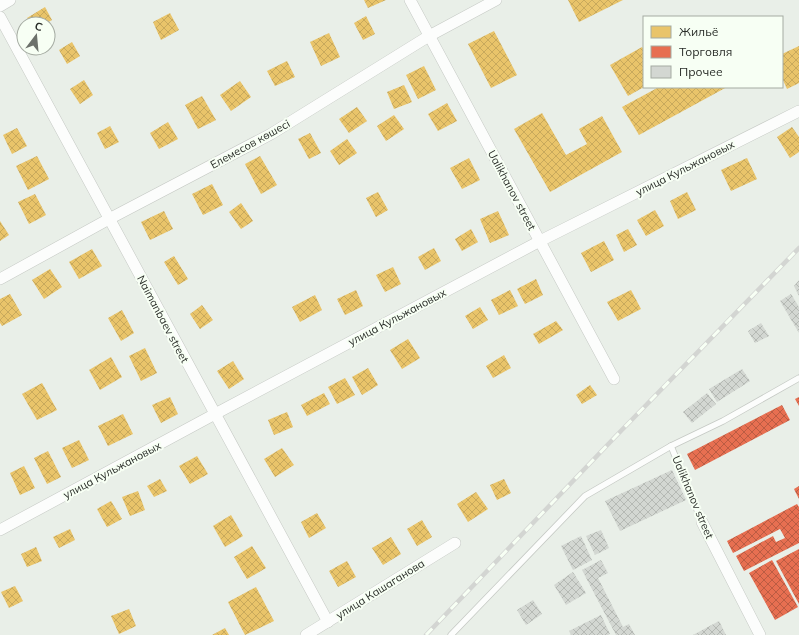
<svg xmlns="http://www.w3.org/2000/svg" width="799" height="635" font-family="Mulish,sans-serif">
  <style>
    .homes { fill: url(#homes-cross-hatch) }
    .shops { fill: url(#shops-cross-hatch) }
    .building { fill: url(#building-cross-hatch) }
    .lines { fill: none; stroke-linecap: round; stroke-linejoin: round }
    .lane-casing { stroke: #c5c9c4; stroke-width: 7 }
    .street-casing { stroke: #c5c9c4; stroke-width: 12 }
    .lane { stroke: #fcfdfc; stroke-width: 5.5 }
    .street { stroke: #fcfdfc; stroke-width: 11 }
    .rail-casing { stroke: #d3d5d2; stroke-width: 4.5 }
    .rail { stroke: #f7fff4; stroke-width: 3; stroke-dasharray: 9; stroke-linecap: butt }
    .labels { text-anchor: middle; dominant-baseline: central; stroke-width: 4; stroke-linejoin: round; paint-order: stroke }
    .street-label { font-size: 11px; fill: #292d28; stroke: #f7fff4 }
  </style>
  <defs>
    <pattern id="homes-cross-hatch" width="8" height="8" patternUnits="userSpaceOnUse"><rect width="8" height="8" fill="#e9c46a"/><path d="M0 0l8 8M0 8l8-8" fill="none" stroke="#c8a95c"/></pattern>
    <pattern id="shops-cross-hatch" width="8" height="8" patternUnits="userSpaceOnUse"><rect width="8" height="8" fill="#e76f51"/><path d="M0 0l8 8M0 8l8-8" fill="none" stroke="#bb5c43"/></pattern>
    <pattern id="building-cross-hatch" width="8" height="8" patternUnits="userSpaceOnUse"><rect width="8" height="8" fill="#d3d7d2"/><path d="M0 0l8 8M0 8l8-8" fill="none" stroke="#b5b9b4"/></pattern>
  </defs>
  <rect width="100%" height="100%" fill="#e9efe8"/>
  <g class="homes">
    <path d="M364,0H386L368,8Z"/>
    <path d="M568,0H623L579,22Z"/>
    <path d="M45,7L52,20L45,24H31L27,18Z"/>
    <path d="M170,13L179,30L161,40L153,22Z"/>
    <path d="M366,16L375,34L363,40L354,23Z"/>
    <path d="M494,31L517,75L491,88L468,44Z"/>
    <path d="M329,33L340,57L321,66L310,42Z"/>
    <path d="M72,42L80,56L67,64L59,50Z"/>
    <path d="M799,46V83L787,89L782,78V54Z"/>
    <path d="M642,47L644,50V87L628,96L610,65Z"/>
    <path d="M287,61L295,77L275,86L267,71Z"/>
    <path d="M424,66L436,90L418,99L406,75Z"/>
    <path d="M84,80L93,95L80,104L70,89Z"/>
    <path d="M240,81L251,97L231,111L220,95Z"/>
    <path d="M404,85L412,102L394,109L387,92Z"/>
    <path d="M659,87H727L639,135L622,107Z"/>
    <path d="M202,96L216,120L198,129L185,105Z"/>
    <path d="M447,103L457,121L438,131L428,114Z"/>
    <path d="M357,107L367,121L349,133L339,119Z"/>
    <path d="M542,113L566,155L587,144L579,129L602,116L622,152L550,192L514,129Z"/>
    <path d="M394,115L404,129L386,141L377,126Z"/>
    <path d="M168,122L178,139L159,149L150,133Z"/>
    <path d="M110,126L119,142L105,149L97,133Z"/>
    <path d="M792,127L799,137V152L790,158L777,137Z"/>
    <path d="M17,128L27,146L12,154L3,135Z"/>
    <path d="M310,133L321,153L309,159L298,139Z"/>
    <path d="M347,139L357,153L339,165L330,151Z"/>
    <path d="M37,156L49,179L28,190L16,166Z"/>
    <path d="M260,156L277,185L261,194L245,164Z"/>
    <path d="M469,158L480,180L462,189L450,168Z"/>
    <path d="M747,158L757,179L731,191L721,170Z"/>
    <path d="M212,184L223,205L203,215L192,194Z"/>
    <path d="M378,192L388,210L376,217L366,198Z"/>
    <path d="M687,192L696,210L678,219L670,201Z"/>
    <path d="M35,194L46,215L29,224L18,202Z"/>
    <path d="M241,203L253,221L241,229L229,212Z"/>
    <path d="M655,210L664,226L646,236L637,220Z"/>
    <path d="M164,211L173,229L150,240L141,222Z"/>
    <path d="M498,211L509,235L490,243L480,219Z"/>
    <path d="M0,221L9,235L0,241Z"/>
    <path d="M471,229L478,242L462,251L455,239Z"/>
    <path d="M628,229L637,245L624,252L616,235Z"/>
    <path d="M604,241L614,260L591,272L581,253Z"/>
    <path d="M434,248L441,261L425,270L418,257Z"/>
    <path d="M92,249L102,266L79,279L69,262Z"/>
    <path d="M174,256L188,279L178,285L164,262Z"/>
    <path d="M393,267L401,284L385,292L376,275Z"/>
    <path d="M50,269L62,287L44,299L32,280Z"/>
    <path d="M536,279L543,295L525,304L517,289Z"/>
    <path d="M356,290L363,306L345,315L337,299Z"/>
    <path d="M510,290L518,306L499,315L491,300Z"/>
    <path d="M631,290L641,309L618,321L607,302Z"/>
    <path d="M10,294L22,315L2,326L0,323V299Z"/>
    <path d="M315,295L322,310L300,322L292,307Z"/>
    <path d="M202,305L213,320L200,329L190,314Z"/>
    <path d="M480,307L488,320L473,329L465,316Z"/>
    <path d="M122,310L134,333L121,341L108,318Z"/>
    <path d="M556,321L563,330L539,344L533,334Z"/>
    <path d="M408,339L420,358L402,369L390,350Z"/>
    <path d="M145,348L157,373L141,381L129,356Z"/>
    <path d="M504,355L511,368L493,378L486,366Z"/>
    <path d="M111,357L122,377L100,390L89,370Z"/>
    <path d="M233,361L244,379L229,389L217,371Z"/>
    <path d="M368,368L378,385L362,395L352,377Z"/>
    <path d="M345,378L355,395L337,404L328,387Z"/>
    <path d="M42,383L57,410L37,420L22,394Z"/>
    <path d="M590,385L597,395L582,404L576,395Z"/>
    <path d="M324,393L330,404L307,416L301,405Z"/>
    <path d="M170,397L178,414L161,423L152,405Z"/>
    <path d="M287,412L293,427L274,435L268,420Z"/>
    <path d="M123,414L133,434L108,446L98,426Z"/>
    <path d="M79,440L89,460L72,468L62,448Z"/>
    <path d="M282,448L294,465L275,477L264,459Z"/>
    <path d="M48,451L61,477L47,484L34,458Z"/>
    <path d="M197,456L208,474L190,484L179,466Z"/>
    <path d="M24,466L35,488L20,495L10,473Z"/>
    <path d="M160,479L167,491L154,497L147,486Z"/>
    <path d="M504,479L511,493L497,500L490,485Z"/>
    <path d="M138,491L145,510L130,516L122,497Z"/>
    <path d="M476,492L488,509L468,522L457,504Z"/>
    <path d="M111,501L122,519L107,527L97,509Z"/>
    <path d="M317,513L326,528L309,538L301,522Z"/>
    <path d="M231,515L243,536L225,547L213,526Z"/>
    <path d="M422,520L432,537L417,546L407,529Z"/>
    <path d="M70,529L75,540L59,548L53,537Z"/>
    <path d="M391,537L401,554L383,565L372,548Z"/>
    <path d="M252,546L266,568L247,579L234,557Z"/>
    <path d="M36,547L42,561L27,567L21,554Z"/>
    <path d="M347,561L356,577L338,587L329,571Z"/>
    <path d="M15,586L23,601L9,608L1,592Z"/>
    <path d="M256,587L274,621L245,635L228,602Z"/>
    <path d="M129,609L136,626L119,634L111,616Z"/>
    <path d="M225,628L229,635H212Z"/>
  </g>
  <g class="shops">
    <path d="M799,397V406L795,399Z"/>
    <path d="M782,405L790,420L695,470L687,454Z"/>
    <path d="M799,486V499L794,489Z"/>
    <path d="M797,504L799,507V543L744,571L736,556L773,536L776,542L785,538L780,529L733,553L727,541Z"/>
    <path d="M799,549V604L776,561Z"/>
    <path d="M772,560L798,607L775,620L749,573Z"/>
  </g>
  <g class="building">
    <path d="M799,280V296L794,286Z"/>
    <path d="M791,294L799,307V333L780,301Z"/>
    <path d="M761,323L769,336L755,343L748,331Z"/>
    <path d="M742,369L750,381L717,402L709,389Z"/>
    <path d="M707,393L716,404L692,423L683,412Z"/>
    <path d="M672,470L686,500L620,531L605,501Z"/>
    <path d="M601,530L609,548L595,555L586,536Z"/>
    <path d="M581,536L592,560L573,570L561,546Z"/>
    <path d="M601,560L608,573L598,578L623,627L629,624L635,635H616L582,570Z"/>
    <path d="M573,572L586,593L566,605L554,585Z"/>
    <path d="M533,600L542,614L526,625L517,610Z"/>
    <path d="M601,615L610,634L608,635H571L569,631Z"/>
    <path d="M719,621L726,635H693Z"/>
  </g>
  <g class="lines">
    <g class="lane-casing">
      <g id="lane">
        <path d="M702,522L671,446L723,421L799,378"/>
        <path d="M451,635L585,496L671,446"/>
      </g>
    </g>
    <g class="street-casing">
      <g id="street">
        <path d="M410,0L614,379"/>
        <path d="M0,6L10,0"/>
        <path d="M0,17L328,622"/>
        <path d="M0,279L109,219L271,134L429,36L496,0"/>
        <path d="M702,522L760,635"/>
        <path d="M0,530L215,414L540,241L799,111"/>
        <path d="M306,635L455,543"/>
      </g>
    </g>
    <use href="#lane" class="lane"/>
    <use href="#street" class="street"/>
    <g class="rail-casing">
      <path id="rail" d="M426,635L616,436L799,248"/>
    </g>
    <use href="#rail" class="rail"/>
  </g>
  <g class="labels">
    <g class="street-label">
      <text transform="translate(250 144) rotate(-29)">Елемесов көшесі</text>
      <text transform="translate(685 168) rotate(-27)">улица Кульжановых</text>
      <text transform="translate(512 190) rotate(62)">Ualikhanov street</text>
      <text transform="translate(397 317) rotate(-28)">улица Кульжановых</text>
      <text transform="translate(163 319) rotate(62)">Naimanbaev street</text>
      <text transform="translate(112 470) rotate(-28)">улица Кульжановых</text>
      <text transform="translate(693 497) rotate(67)">Ualikhanov street</text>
      <text transform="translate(380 589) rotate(-32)">улица Кашаганова</text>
    </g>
  </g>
  <rect x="643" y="16" width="140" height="72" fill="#f7fff4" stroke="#a5aba2"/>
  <rect x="651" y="26" width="20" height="12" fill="#e9c46a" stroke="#a5aba2"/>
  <text x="679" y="36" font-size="12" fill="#292d28">Жильё</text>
  <rect x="651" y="46" width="20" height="12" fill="#e76f51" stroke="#a5aba2"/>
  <text x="679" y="56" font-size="12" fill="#292d28">Торговля</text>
  <rect x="651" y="66" width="20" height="12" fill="#d3d7d2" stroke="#a5aba2"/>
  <text x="679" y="76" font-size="12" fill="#292d28">Прочее</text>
  <g transform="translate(36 36) rotate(16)"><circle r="19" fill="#f7fff4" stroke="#a5aba2"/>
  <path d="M0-3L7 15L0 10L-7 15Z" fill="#6c716b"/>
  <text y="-6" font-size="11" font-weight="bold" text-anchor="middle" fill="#292d28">С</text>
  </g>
</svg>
